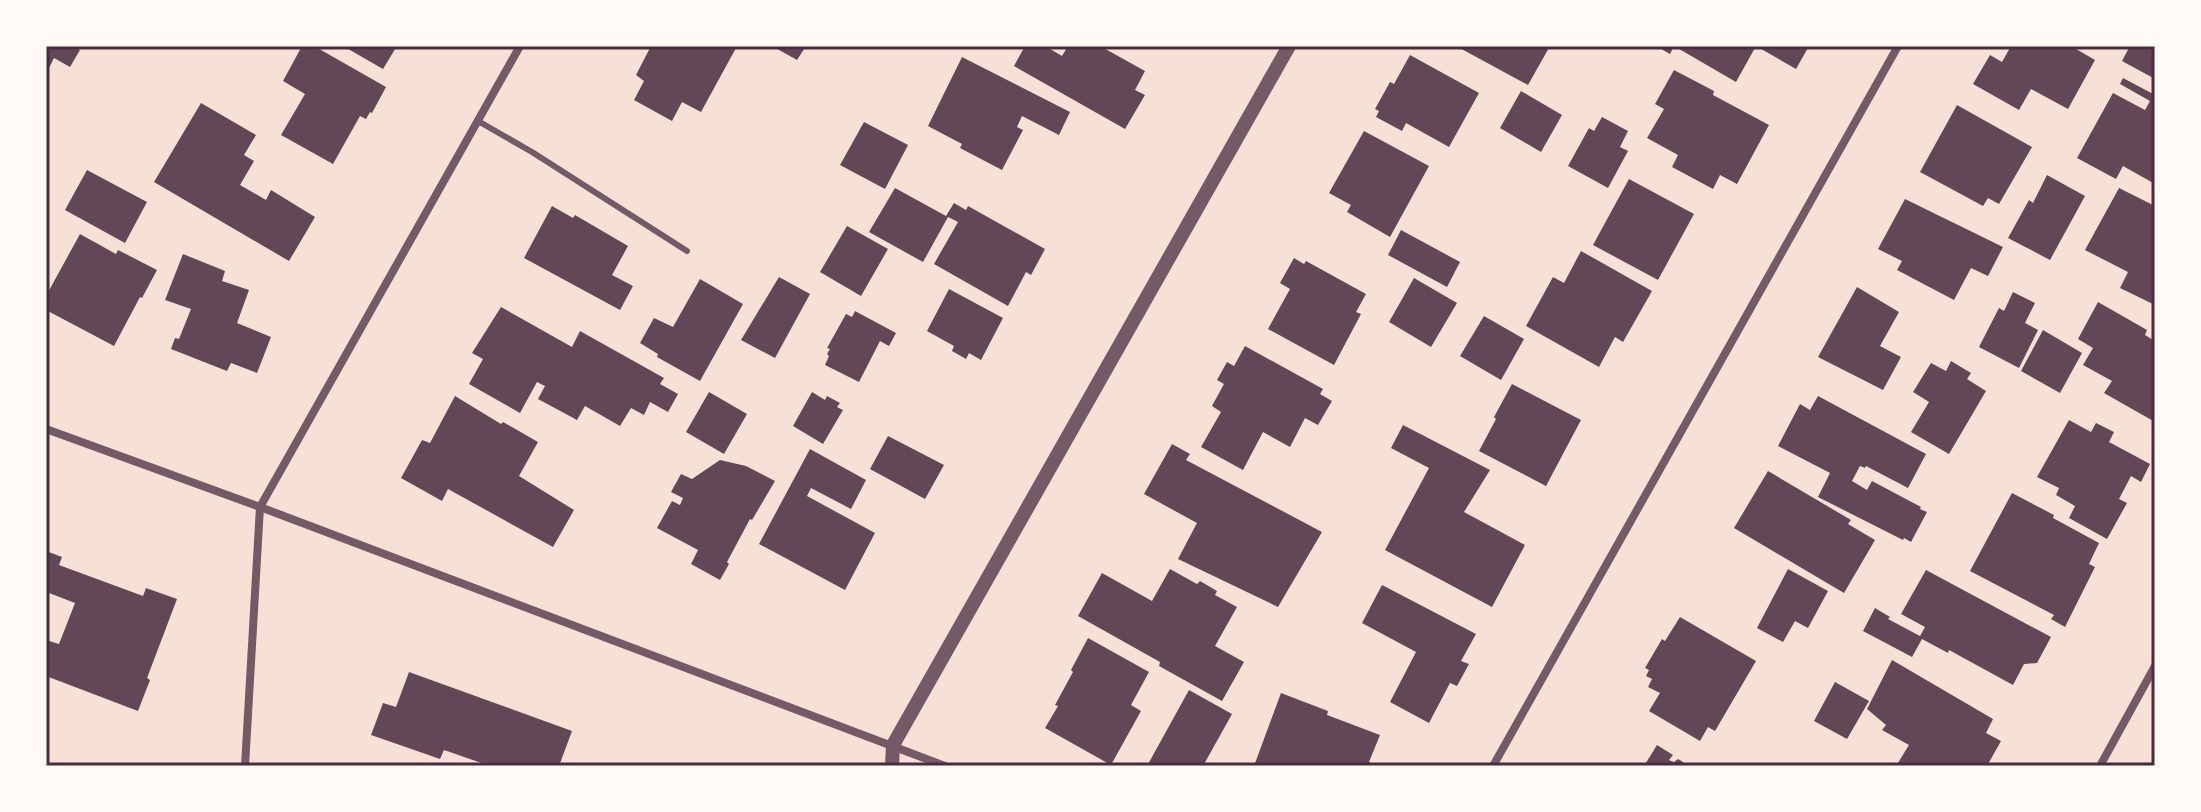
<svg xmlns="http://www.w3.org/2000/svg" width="2201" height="812" font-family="Mulish,sans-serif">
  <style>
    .building { fill: #644757 }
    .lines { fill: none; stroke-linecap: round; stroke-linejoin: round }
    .service { stroke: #755966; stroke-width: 6 }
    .minor { stroke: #755966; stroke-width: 8 }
    .tertiary { stroke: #755966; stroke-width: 14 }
    .neatline { fill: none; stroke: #4a2c40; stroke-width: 3 }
  </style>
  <rect width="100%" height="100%" fill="#f7e1d7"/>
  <g class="building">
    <path d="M46,46H73L80,50L70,67L54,58L46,74Z"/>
    <path d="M302,46H314L386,87L372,113L370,112L366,119L360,116L333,164L281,135L305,94L283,81Z"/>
    <path d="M343,46H397L383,69Z"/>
    <path d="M651,46H732L736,48L701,112L682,102L672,121L634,100L644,81L636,75Z"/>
    <path d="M772,46H806L797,60Z"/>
    <path d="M1025,46H1045L1062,56L1068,46H1100L1145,71L1135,90L1145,95L1125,129L1014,66Z"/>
    <path d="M1456,46H1550L1528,85Z"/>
    <path d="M1656,46H1809L1796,69L1756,46L1736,82L1674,46L1670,54Z"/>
    <path d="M2011,46H2071L2095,60L2068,109L2031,89L2019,110L1973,84L1990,55L2002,62Z"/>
    <path d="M2130,46H2155V79L2122,61Z"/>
    <path d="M1410,55L1479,93L1449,147L1406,123L1402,131L1376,117L1379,111L1375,109L1390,82L1394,84Z"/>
    <path d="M962,57L1070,112L1059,135L1022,116L1017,127L1023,130L1002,170L960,148L962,144L928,126Z"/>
    <path d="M1674,70L1714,91L1713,95L1769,125L1737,184L1720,175L1713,189L1672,167L1678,155L1647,138L1664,109L1655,104Z"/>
    <path d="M2123,78L2155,95V184L2123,166L2116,179L2077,158L2113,93L2145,110L2150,101L2120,84Z"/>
    <path d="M1521,91L1562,115L1541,152L1500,128Z"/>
    <path d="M201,103L256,135L244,155L254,161L240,185L266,200L271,190L315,217L289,261L154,182Z"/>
    <path d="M1957,105L2032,147L1999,204L1988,198L1983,206L1920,172Z"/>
    <path d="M1602,117L1628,131L1620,147L1628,151L1608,188L1568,166L1589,128L1594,131Z"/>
    <path d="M864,122L908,145L885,189L840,165Z"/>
    <path d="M1364,131L1429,166L1390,237L1347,212L1351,205L1329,193Z"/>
    <path d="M87,170L147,202L125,243L65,210Z"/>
    <path d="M2047,175L2085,196L2050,260L2008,238L2029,200L2033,203Z"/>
    <path d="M1629,179L1694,214L1658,280L1593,245Z"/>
    <path d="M895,188L946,216L954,203L966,210L968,206L1045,249L1031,275L1026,272L1008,306L934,264L958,222L948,217L923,262L869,232Z"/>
    <path d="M2119,188L2155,206V305L2120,288L2128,272L2085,250Z"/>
    <path d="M1905,199L2003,247L1988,276L1971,268L1954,300L1897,270L1902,261L1878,249Z"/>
    <path d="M552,206L573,218L575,215L628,246L612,275L633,286L620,310L524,258Z"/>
    <path d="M847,226L888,249L861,296L820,272Z"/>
    <path d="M1401,230L1460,262L1447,287L1388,255Z"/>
    <path d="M80,234L116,254L118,250L157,270L142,298L140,297L114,346L46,310V296Z"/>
    <path d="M1581,251L1652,291L1623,342L1615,337L1599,367L1526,326L1553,277L1564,283Z"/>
    <path d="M183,254L225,271L222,281L249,290L237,323L271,337L257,373L231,363L227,371L171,349L175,338L179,339L191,309L165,300Z"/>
    <path d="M1294,258L1304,264L1306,261L1366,294L1356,312L1361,314L1334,365L1268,329L1290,289L1280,283Z"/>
    <path d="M779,277L810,294L775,358L741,340Z"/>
    <path d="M1414,278L1457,303L1431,347L1389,322Z"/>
    <path d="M700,279L743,304L700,381L657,357L658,354L640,343L654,318L673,327Z"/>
    <path d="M1857,287L1899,312L1880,346L1901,357L1883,390L1818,357Z"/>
    <path d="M949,289L1003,318L981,360L969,353L966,359L952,351L954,346L927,331Z"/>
    <path d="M2013,292L2035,303L2025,323L2038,330L2019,368L1979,347L1999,308L2004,311Z"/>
    <path d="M2098,302L2147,330L2145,335L2155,341V422L2104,393L2112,381L2083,365L2093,348L2078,339Z"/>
    <path d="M501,307L572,347L580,331L664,378L660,384L678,394L668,412L650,402L644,415L631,408L620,426L585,406L577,420L538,399L545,386L537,382L520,413L469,384L483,359L472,353Z"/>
    <path d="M855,311L896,333L889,346L880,341L859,382L825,365L829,356L827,354L830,349L827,348L846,314L852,317Z"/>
    <path d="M1484,316L1524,339L1501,380L1460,356Z"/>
    <path d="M2043,330L2082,353L2060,393L2021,371Z"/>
    <path d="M1245,346L1323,389L1320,394L1332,401L1318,425L1305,418L1290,447L1263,432L1243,470L1201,447L1221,412L1212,406L1224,384L1217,380L1227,362L1234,366Z"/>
    <path d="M1951,361L1971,373L1967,379L1986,391L1949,454L1911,432L1929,402L1913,392L1931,363L1946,371Z"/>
    <path d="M1512,384L1581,420L1546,486L1479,451L1496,419L1494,417Z"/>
    <path d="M709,392L747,414L724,454L686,432Z"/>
    <path d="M812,392L825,400L827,396L840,403L837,407L843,410L823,444L793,426Z"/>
    <path d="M455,396L501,424L503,422L538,442L519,476L574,510L553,547L448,489L442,501L401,478L422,440L430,443Z"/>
    <path d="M1818,396L1926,454L1908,488L1866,466L1865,468L1860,466L1852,481L1867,490L1872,481L1921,507L1920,509L1927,512L1911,542L1904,538L1903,540L1818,497L1830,473L1778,446L1800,404L1810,410Z"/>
    <path d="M2069,420L2091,432L2096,423L2114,432L2109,442L2150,464L2141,482L2131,476L2119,499L2127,503L2107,539L2069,518L2075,506L2056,495L2059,488L2037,477Z"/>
    <path d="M1403,425L1490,470L1464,512L1525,545L1492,607L1385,550L1429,468L1391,448Z"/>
    <path d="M888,436L944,465L925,499L870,469Z"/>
    <path d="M1172,444L1190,454L1186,460L1322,532L1278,607L1178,559L1197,523L1144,494Z"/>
    <path d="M810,449L866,480L851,509L811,488L807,496L875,533L845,590L759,544Z"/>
    <path d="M720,460L746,466L775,481L752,520L750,519L727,562L729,564L720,580L691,564L698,550L657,528L672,501L680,505L683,498L671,492L681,474L692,479Z"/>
    <path d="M1768,471L1851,520L1848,524L1875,540L1844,593L1734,528Z"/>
    <path d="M2012,493L2054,515L2053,518L2099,543L2089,564L2095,567L2065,627L2051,619L2054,615L1970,571Z"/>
    <path d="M46,551L62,557L59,565L143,596L146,588L177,599L147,678L150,680L138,711L46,676V640L59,644L75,603L49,593L46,600Z"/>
    <path d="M1170,569L1197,584L1200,581L1217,591L1215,595L1237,607L1215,646L1244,662L1222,701L1159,666L1160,662L1078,616L1102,573L1152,601Z"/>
    <path d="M1788,569L1828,591L1808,628L1795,621L1783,642L1757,628Z"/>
    <path d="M1926,570L2051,637L2037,663L2024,664L2013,685L1949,650L1948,653L1922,639L1912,657L1863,631L1875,608L1890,617L1888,619L1920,636L1925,627L1901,614Z"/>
    <path d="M1382,585L1476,634L1461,661L1469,664L1457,686L1450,683L1429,723L1390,702L1416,652L1362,623Z"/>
    <path d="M1680,617L1756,661L1715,731L1708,727L1700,741L1649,711L1660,693L1648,687L1652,679L1646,676L1649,670L1645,668L1662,639L1665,641Z"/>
    <path d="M1088,638L1149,672L1131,705L1141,711L1111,765L1045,728L1058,706L1055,705L1073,672L1071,670Z"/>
    <path d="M1892,660L1993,719L1986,733L2001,741L1987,766H1896L1909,745L1882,730L1886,725L1867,709Z"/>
    <path d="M409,672L572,731L559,766H490L444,750L440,759L371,735L383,703L396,707Z"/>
    <path d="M1835,682L1869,701L1847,739L1814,721Z"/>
    <path d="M1189,690L1232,714L1203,766H1147Z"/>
    <path d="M1281,693L1328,711L1327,715L1380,735L1369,762L1378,766H1254Z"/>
    <path d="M1657,745L1673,755L1669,760L1674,762L1678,759L1683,762L1684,766H1644Z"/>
  </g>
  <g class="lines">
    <path class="service" d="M478,121L532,152L687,251"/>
    <g class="minor">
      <path d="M46,429L260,507L945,766"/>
      <path d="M245,766L260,507L520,46"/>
      <path d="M1493,766L1898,46"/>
      <path d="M2100,766L2155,666"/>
    </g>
    <path class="tertiary" d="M892,766L893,745L1289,46"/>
  </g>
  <rect width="2201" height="812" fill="none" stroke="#fffaf5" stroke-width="96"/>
  <rect x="48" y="48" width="2105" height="716" class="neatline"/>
</svg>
